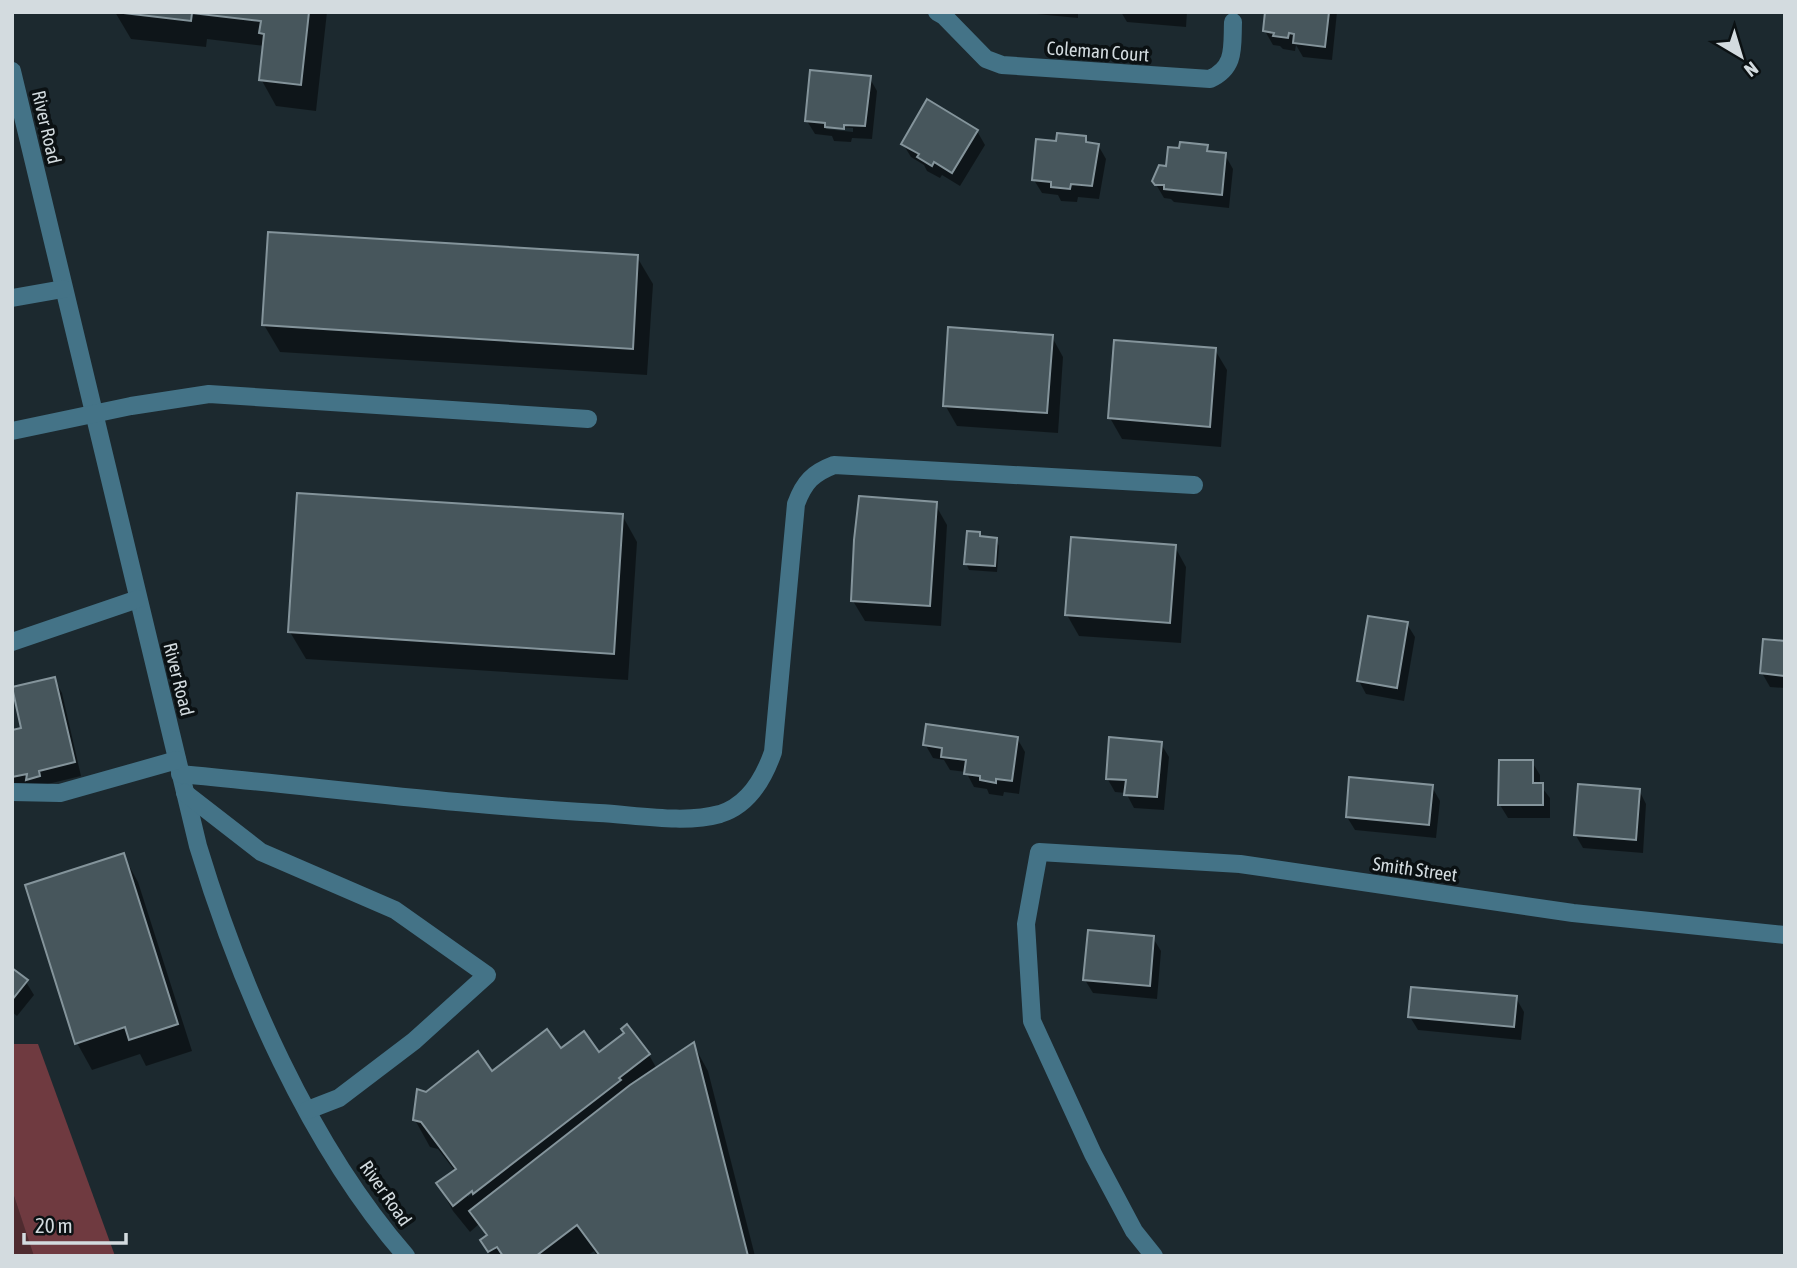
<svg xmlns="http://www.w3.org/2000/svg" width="1797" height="1268" font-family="'Asap Condensed',sans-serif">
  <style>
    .green { fill: #4f2b2f }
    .forest { fill: #6f3a40 }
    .shadow { fill: #0007; fill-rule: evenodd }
    .building { fill: #47565c; stroke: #84949b; stroke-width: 2 }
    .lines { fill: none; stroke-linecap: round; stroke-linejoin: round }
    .minor { stroke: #447387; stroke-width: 18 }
    .labels { text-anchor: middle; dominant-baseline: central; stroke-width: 7; stroke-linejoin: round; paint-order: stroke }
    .street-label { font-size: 19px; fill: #d3dbdf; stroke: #0b1113 }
  </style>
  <rect width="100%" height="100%" fill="#1c292f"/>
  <path class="green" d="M12,1190L34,1254V1256H12Z"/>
  <path class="forest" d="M12,1044H38L115,1256H34L12,1190Z"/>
  <g class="shadow">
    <path d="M115,12H327L316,111L276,106L261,79L265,46L207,39L206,47L131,39Z"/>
    <path d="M1015,12H1078V18Z"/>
    <path d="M1121,12H1187L1186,27L1127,22Z"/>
    <path d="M1267,12H1337L1332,60L1303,57L1296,45L1295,51L1283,49L1280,46L1273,45L1265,31Z"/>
    <path d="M869,77L877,91L872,139L852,138L851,142L834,141L832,136L815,134L807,121ZM826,126L853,128V132L826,129Z"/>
    <path d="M977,131L985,145L960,186L942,175L940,178L927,171L924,165L911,157L903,144Z"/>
    <path d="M1085,138L1088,144L1098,145L1106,159L1099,199L1078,197L1077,202L1061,201L1058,195L1042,193L1034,180Z"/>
    <path d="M1206,146L1210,153L1225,155L1233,169L1229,208L1174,202L1171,199L1164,198L1154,181Z"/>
    <path d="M637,257L653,284L647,375L280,352L264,325Z"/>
    <path d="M1052,337L1063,357L1058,433L957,426L945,405Z"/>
    <path d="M1215,350L1227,370L1221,447L1122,439L1110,418Z"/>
    <path d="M935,504L947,525L941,626L865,621L853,601Z"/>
    <path d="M622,515L637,542L628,680L306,659L290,632Z"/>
    <path d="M979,534L981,538L996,540L999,546L997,572L969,570L966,563Z"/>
    <path d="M1175,547L1186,567L1181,643L1079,636L1067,615Z"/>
    <path d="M1407,624L1415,637L1404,701L1366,694L1359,681Z"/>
    <path d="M1785,643V688L1770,687L1762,673Z"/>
    <path d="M54,679L62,693L81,776L19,791L12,780V732L23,730Z"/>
    <path d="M1017,738L1025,752L1019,794L1004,792L1003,796L989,794L987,789L974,787L966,772L950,770L944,760L933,758L925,744Z"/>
    <path d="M1161,744L1169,757L1164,810L1134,808L1126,793L1115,792L1107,778Z"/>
    <path d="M1532,762L1540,775V785L1550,798V818H1508L1500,805Z"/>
    <path d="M1432,787L1440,801L1436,838L1355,830L1347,817Z"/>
    <path d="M1639,790L1646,804L1643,853L1583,848L1575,834Z"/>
    <path d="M123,855L138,882L192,1051L146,1066L140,1054L92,1070L77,1043Z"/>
    <path d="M1153,938L1161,951L1157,999L1093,993L1085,980Z"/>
    <path d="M12,970L26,982L34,995L17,1016L12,1012Z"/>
    <path d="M1516,998L1524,1012L1521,1040L1418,1030L1410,1017Z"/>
    <path d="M693,1044L708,1071L755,1256H597L594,1251L587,1256H491L482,1241L487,1237L479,1224L470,1232L453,1211L438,1184L455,1171L438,1149L430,1147L415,1120L426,1093L561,1051L599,1054L649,1055L657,1069ZM480,1187L468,1197V1192Z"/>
  </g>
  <g class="building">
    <path d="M115,12H309L301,85L259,80L264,34L259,33L261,21L192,13L191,21Z"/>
    <path d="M1265,12H1329L1325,47L1293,43L1294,34L1289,33L1288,38L1273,36L1274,33L1263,31Z"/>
    <path d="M810,70L871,76L865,126L844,125V129L825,127V123L805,121Z"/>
    <path d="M927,99L978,130L952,173L934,162L932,166L917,157L919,154L901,144Z"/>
    <path d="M1057,133L1086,136V142L1099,144L1092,186L1071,184L1070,189L1051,187V182L1032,180L1036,139L1056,141Z"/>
    <path d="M1180,142L1208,145L1207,151L1226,153L1222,195L1164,189V185H1155L1152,181L1159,165L1166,166L1168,147L1179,148Z"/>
    <path d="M268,232L638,255L633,349L262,325Z"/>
    <path d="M948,327L1053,335L1047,413L943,406Z"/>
    <path d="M1114,340L1216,348L1210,427L1108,418Z"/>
    <path d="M297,493L623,514L614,654L288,632Z"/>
    <path d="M859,496L937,502L930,606L851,601L854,540Z"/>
    <path d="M967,531L980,532V536L997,538L995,566L964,564Z"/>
    <path d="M1071,537L1176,545L1170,623L1065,615Z"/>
    <path d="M1368,616L1408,622L1397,688L1357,681Z"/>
    <path d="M1763,639L1785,641V676L1760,673Z"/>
    <path d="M55,677L75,762L39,771L40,776L26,780L27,774L12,777V730L21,728L12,687Z"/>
    <path d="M926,724L1018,737L1012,781L996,779V783L980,780V776L964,774L966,760L941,757L942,748L923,745Z"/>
    <path d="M1109,737L1162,742L1157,797L1124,795L1126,780L1106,779Z"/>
    <path d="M1499,760H1533V783H1543V805H1498Z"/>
    <path d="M1349,777L1433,785L1429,825L1346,817Z"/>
    <path d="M1578,784L1640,789L1636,840L1574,835Z"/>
    <path d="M124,853L178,1024L129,1040L125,1027L75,1044L25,885Z"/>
    <path d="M1088,930L1154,936L1150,986L1083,980Z"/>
    <path d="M12,968L28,980L12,1000Z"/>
    <path d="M1411,987L1517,996L1514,1027L1408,1017Z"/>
    <path d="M627,1024L650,1054L619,1078L621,1080L473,1194L472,1191L453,1206L436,1183L456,1169L421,1122L413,1120L417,1089L426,1092L478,1051L492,1071L547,1029L561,1048L584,1031L599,1052L624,1033L621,1029Z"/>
    <path d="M694,1042L748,1256H600L577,1225L536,1256H503L497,1247L488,1252L480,1240L487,1235L469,1211L630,1085Z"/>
  </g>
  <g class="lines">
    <g class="minor">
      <path d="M937,12L944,16L986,59L1002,65L1210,79C1236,67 1232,47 1233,22"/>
      <path d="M12,71L198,846C240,985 309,1145 406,1256"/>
      <path d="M12,298L63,289"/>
      <path d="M12,431L131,406L209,394L588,419"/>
      <path d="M12,642L138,599"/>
      <path d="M180,774C320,787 459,805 599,813C636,815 685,824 720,814C749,805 764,778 773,752L796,504C804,482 813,473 834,465L1194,485"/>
      <path d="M12,792L60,793L177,760"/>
      <path d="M185,793L261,852L395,910L487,975L414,1041L339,1098L308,1110"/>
      <path d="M1154,1256L1134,1231L1093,1154L1032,1021L1026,924L1039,852L1240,864L1573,913L1785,935"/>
    </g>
  </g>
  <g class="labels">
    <g class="street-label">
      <text transform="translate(1098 51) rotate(4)">Coleman Court</text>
      <text transform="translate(47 127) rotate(77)">River Road</text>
      <text transform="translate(179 679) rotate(76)">River Road</text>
      <text transform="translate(1415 869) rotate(8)">Smith Street</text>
      <text transform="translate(386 1193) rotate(55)">River Road</text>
    </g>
  </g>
  <rect width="1797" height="1268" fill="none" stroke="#d3dbdf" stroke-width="28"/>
  <g transform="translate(1741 56) rotate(142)" stroke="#0b1113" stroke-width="5" paint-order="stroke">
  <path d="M0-5L12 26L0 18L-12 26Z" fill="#d3dbdf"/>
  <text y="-10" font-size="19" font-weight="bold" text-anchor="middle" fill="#d3dbdf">N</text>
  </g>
  <path d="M24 1233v10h102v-10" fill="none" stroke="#d3dbdf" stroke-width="3.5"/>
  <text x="35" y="1233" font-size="21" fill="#d3dbdf" stroke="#0b1113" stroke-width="5" paint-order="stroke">20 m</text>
</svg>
